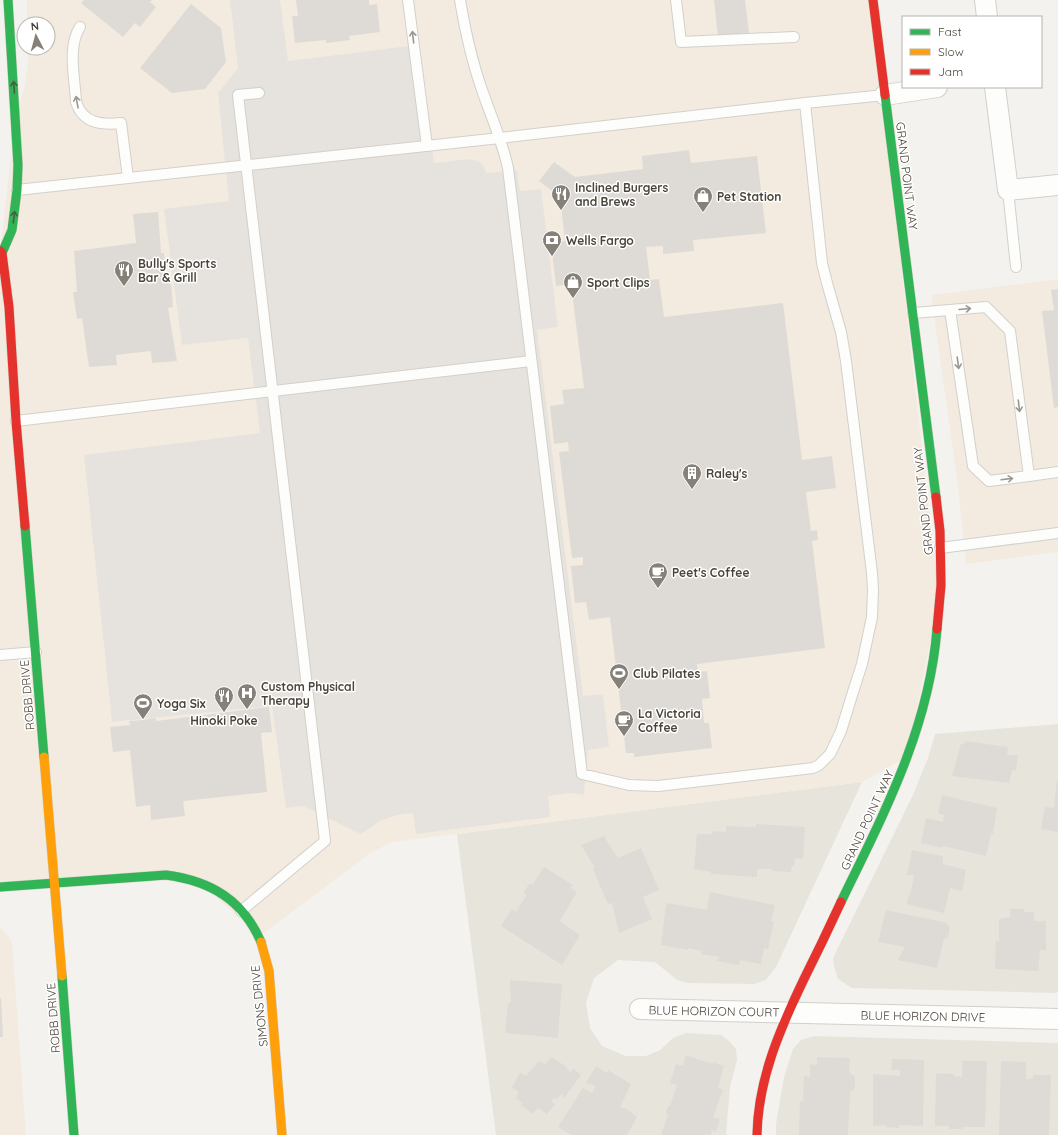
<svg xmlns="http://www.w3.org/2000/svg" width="1058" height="1135" font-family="Quicksand,sans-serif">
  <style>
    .residential { fill: #e7e4dc }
    .commercial { fill: #f3ebdf }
    .parking { fill: #e6e3df }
    .building { fill: #dedbd6 }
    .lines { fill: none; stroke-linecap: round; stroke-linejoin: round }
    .lane-casing { stroke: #d2d0cb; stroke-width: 12 }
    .street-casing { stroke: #d2d0cb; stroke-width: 22 }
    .fast-casing { stroke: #d3cfc5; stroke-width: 10 }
    .slow-casing { stroke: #d3cfc5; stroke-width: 10 }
    .jam-casing { stroke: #d3cfc5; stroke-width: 10 }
    .lane { stroke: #fdfdfc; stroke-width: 10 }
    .street { stroke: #fdfdfc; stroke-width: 20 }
    .fast { stroke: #30b455; stroke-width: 9 }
    .slow { stroke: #ff9f0a; stroke-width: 9 }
    .jam { stroke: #e5322d; stroke-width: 9 }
    .oneway { stroke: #9b9791 }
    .oneway2 { stroke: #446040 }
    .labels { text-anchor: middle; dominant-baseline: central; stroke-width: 3; stroke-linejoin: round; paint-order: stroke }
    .street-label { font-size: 12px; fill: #4b4439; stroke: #fff }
    .poi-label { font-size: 12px; font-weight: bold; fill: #4b4439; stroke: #fff; text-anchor: start }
  </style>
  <rect width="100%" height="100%" fill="#f4f2ee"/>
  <g class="residential">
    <path d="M1058,724V992L1054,993L852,988L838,979L834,967L833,958L912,797L928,758L935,734Z"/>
    <path d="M862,782L776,967L766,980L754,984L688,983L677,980L655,962L618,960L594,978L586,1003L590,1028L602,1046L626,1056H646L660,1050L673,1038L686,1033L721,1035L729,1041L736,1049L737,1060L730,1087L726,1135H496L457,834Z"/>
    <path d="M814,1036L1058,1043V1135H776V1124L784,1077L793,1049L801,1040Z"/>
  </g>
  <g class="commercial">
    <path d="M27,0H871L939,598L907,757L862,782L393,842L370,853L260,936L196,879L55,883L0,887V251L16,114L25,85L28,62V48H48V24H27Z"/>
    <path d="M1058,279V552L966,564L957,478L931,295Z"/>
    <path d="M0,926L12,942L26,1135H0Z"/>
  </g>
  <path class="parking" d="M230,0H280L288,61L409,46L430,129L434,163L469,159L478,161L483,165L486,173L517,170L520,191L541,189L558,327L537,330L583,696L603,694L609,747L588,750L584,795L570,793L548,796L550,817L416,834L413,813L397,815L380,821L361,834L303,806L286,808L272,706L112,722L84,455L260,433L248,338L182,345L164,209L229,201L218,93L238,68Z"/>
  <g class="building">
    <path d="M84,0H152L150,2L156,7L140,27L135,23L123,37L81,3Z"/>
    <path d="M296,0H369V5L377,4L380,32L349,36L350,40L326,43V40L295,43L292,16H298Z"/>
    <path d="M714,0H745L749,33L718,36Z"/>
    <path d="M191,4L221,28L226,62L205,89L172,93L140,68Z"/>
    <path d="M689,150L691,163L757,156L766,233L693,240L694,251L663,254V246L646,247L650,280L659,279L664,317L783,303L802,460L832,456L836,488L806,492L811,531L817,530L818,540L812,541L825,648L697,664L698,672L707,671L710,698L702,699L704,723H709L712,748L634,757V753H626L610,617L589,620L586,602L575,603L571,566L583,565V557L572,558L559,452L569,451L568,442L554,444L550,406L564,404L562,390L584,388L571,284L556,286L551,243L565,241L560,197L539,181L554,162L575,177L643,169L642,156Z"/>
    <path d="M158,212L161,253H164L166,282H171L173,307L168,308L177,361L152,363L151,351L116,355L117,365L89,367L82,318L77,319L73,292H77L74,251L136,243L133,214Z"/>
    <path d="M1058,289V407L1054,408L1042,311L1054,310L1051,290Z"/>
    <path d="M269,707L272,732L261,733L267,792L183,801L185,816L151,820L150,805L136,807L130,750L113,752L110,727L130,725L129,721L143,720L155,718L156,721Z"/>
    <path d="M965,741L1008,747L1007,755H1018L1016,770H1012L1009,783L952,776L961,744H964Z"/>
    <path d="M1057,780H1058V832L1041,829L1045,807L1054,808Z"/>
    <path d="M942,795L997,808L993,834H991L986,856L943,846V848L921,843L926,818L943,822L944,815L938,813Z"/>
    <path d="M756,824L805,827L803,859L795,858L794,866H792L791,872L772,871V869H757V877L711,874V872L694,869L697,834H712L713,831L726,832V826L756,827Z"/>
    <path d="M605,836L606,840L618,858L641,848L659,890L643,897L652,919L619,933L612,903L608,904L593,869L595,868L581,845Z"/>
    <path d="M912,850L943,856V864L966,870L962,891L950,888L944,913L906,904L911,891L914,875H907Z"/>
    <path d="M544,867L573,885L571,888L577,892L560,921L580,935L562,965L501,926L512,909L516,912L526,896L524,892L529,884H533Z"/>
    <path d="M710,892L775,905L771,921L774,922L768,949L764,948L761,964L740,960L739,965L716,961L720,957L701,954L702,951L688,948V950L661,945L666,905L668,903L707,910Z"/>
    <path d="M1010,909H1024V912H1034V921H1046V950H1040L1038,971L995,969L996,941H999V919L1010,917Z"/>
    <path d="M886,910L947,923V925L950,927L948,937L944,939L937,968L898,960L905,947L878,942Z"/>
    <path d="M510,980L562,984L558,1038L505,1033L508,1003H511Z"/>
    <path d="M0,998H1L3,1037H0Z"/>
    <path d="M686,1055L713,1064V1062L724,1066L718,1088L723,1090L713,1117L720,1119L716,1132L712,1129L711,1135H661L668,1114H666L668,1106H670L677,1085L670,1083L676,1064L683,1066Z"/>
    <path d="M551,1057L567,1067L566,1068L571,1072L573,1068L581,1075L564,1098L562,1093L557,1099L554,1098L551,1102L555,1104L547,1114L538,1108L533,1114L521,1105L522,1103L516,1098L519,1092L512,1087L520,1073L526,1076L539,1061L545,1064L546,1063Z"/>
    <path d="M817,1057L850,1058L849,1072L855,1077V1088L850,1092L848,1135H799L800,1101H803L804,1076L810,1077V1064L817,1065Z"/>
    <path d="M892,1059L924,1060L923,1126L899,1125V1128L886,1127V1125L873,1126V1074L900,1076V1070H891Z"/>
    <path d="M962,1061H987L985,1127H962V1129H949V1126H935L936,1073L954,1074V1076L962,1077Z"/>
    <path d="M1001,1061L1026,1062V1079H1033V1075H1051L1049,1135H999Z"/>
    <path d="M596,1066L607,1073L608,1070L631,1084L620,1107L624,1109L625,1108L637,1117L627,1135H572L558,1127L583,1088L592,1093L596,1086L586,1083Z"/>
  </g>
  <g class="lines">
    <g class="lane-casing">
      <g id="lane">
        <path d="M408,0L427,146"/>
        <path d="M460,0C465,30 471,58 481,87C490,114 502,140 508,168L582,774L629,785L658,786L813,768L819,765L830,754L841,731L853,692L862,664L872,617L873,590L872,573L846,361L841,332L827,283L822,263L805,103L885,95"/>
        <path d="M676,0L681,42L794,37"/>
        <path d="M80,27C67,47 75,79 76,102C83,124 102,125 121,123L128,178"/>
        <path d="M17,190L500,138L805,103"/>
        <path d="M1008,190L1016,267"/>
        <path d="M950,310L973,466L989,481L1029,476"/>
        <path d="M913,313L986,307L1010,331L1029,476L1058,472"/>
        <path d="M16,421L531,361"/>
        <path d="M940,548L1058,533"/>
        <path d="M0,655L36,652"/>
        <path d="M241,911L325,841L238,95L259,93"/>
      </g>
    </g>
    <g class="street-casing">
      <g id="street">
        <path d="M985,0L987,17"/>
        <path d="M995,87L1008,190L1058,185"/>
        <path d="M885,95L937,87"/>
        <path d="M640,1009L1058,1019"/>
      </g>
    </g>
    <g class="fast-casing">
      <g id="fast">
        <path d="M885,95L936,497"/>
        <path d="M2,253L12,230L17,190L18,165L8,0"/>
        <path d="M25,526L44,757"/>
        <path d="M0,887L166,875C211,881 243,900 261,942"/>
        <path d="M841,902C884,813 929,729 937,629"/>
        <path d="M62,976L74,1135"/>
      </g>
    </g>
    <g class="slow-casing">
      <g id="slow">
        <path d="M44,757L62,976"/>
        <path d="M261,942L269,971L282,1135"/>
      </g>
    </g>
    <g class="jam-casing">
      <g id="jam">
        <path d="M873,0L885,95"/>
        <path d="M0,251L2,253L9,307L16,421L25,526"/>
        <path d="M936,497L940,531L941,585L937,629"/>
        <path d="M757,1135C758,1079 780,1029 804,979C817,953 829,928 841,902"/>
      </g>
    </g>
    <use href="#lane" class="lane"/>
    <use href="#street" class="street"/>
    <use href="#fast" class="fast"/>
    <use href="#slow" class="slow"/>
    <use href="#jam" class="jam"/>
  </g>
  <defs><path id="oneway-shaft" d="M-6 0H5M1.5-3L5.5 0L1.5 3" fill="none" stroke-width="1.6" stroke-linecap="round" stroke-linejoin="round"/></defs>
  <g class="oneway">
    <use href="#oneway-shaft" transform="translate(413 37) rotate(-97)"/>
    <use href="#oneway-shaft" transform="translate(77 102) rotate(-100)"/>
    <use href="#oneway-shaft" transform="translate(965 309) rotate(-5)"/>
    <use href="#oneway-shaft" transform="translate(958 363) rotate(82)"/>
    <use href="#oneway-shaft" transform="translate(1019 406) rotate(83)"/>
    <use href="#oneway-shaft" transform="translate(1007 479) rotate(-7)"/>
  </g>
  <g class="oneway2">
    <use href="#oneway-shaft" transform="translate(14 87) rotate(-94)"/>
    <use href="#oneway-shaft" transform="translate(14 217) rotate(-83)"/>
  </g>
  <defs>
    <g id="restaurant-pin" transform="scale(1)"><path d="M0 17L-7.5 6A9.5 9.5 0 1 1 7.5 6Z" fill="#868178" stroke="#fff"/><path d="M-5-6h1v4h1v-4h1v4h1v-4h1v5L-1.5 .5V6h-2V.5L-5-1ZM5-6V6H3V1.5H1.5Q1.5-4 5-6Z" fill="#fff"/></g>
    <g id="shop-pin" transform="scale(1)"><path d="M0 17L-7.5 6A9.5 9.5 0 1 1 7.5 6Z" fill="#868178" stroke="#fff"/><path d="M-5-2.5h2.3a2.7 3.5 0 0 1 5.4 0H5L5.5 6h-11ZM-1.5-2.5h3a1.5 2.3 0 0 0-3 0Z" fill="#fff"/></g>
    <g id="bank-pin" transform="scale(1)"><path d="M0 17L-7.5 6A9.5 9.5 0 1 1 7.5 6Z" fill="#868178" stroke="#fff"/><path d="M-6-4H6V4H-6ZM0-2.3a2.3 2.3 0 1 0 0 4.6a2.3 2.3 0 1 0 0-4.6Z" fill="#fff"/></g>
    <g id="building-pin" transform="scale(1)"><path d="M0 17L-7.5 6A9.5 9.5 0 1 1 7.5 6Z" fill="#868178" stroke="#fff"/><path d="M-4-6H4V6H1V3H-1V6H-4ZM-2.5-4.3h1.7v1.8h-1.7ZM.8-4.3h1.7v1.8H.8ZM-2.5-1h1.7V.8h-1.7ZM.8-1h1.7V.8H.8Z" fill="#fff"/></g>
    <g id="cafe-pin" transform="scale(1)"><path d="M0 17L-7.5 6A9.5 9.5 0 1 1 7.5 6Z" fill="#868178" stroke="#fff"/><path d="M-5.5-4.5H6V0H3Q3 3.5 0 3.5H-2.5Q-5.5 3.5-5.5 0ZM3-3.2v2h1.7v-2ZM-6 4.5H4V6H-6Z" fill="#fff"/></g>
    <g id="stadium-pin" transform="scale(1)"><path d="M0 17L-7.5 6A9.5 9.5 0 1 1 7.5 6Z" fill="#868178" stroke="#fff"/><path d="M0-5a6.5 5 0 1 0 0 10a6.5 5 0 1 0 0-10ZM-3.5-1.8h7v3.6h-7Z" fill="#fff"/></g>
    <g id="hospital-pin" transform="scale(1)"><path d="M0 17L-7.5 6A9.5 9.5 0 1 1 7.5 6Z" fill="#868178" stroke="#fff"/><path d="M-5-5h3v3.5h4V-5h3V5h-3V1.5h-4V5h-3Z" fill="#fff"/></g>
  </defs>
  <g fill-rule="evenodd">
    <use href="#restaurant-pin" x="561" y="194"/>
    <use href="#shop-pin" x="703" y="196"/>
    <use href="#bank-pin" x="552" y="240"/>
    <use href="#restaurant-pin" x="124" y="270"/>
    <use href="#shop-pin" x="573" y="282"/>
    <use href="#building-pin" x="692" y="473"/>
    <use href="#cafe-pin" x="658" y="572"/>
    <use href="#stadium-pin" x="619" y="673"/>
    <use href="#hospital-pin" x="247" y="693"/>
    <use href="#restaurant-pin" x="224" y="696"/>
    <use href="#stadium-pin" x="143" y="703"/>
    <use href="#cafe-pin" x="624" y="720"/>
  </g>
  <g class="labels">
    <g class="street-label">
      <text transform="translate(907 176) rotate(83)">GRAND POINT WAY</text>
      <text transform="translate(923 501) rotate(-96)">GRAND POINT WAY</text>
      <text transform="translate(27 695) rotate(-95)">ROBB DRIVE</text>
      <text transform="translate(867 820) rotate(-65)">GRAND POINT WAY</text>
      <text transform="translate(259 1006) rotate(-96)">SIMONS DRIVE</text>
      <text transform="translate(714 1011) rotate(1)">BLUE HORIZON COURT</text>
      <text transform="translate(923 1016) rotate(1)">BLUE HORIZON DRIVE</text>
      <text transform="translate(53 1018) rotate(-94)">ROBB DRIVE</text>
    </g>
    <g class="poi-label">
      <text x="575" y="187">Inclined Burgers<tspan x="575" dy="14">and Brews</tspan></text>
      <text x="717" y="196">Pet Station</text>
      <text x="566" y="240">Wells Fargo</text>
      <text x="138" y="263">Bully's Sports<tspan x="138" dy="14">Bar &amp; Grill</tspan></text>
      <text x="587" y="282">Sport Clips</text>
      <text x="706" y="473">Raley's</text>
      <text x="672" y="572">Peet's Coffee</text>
      <text x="633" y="673">Club Pilates</text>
      <text x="261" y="686">Custom Physical<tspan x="261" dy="14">Therapy</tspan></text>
      <text x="157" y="703">Yoga Six</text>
      <text x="638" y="713">La Victoria<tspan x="638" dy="14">Coffee</tspan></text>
      <text x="224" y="720" text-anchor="middle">Hinoki Poke</text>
    </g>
  </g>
  <rect x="902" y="16" width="140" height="72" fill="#ffffff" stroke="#b7b4b0"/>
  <rect x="910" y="29" width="20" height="6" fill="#30b455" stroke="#b7b4b0"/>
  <text x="938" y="36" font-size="12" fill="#4b4439">Fast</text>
  <rect x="910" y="49" width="20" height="6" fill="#ff9f0a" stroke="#b7b4b0"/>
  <text x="938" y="56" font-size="12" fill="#4b4439">Slow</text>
  <rect x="910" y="69" width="20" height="6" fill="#e5322d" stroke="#b7b4b0"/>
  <text x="938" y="76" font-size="12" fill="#4b4439">Jam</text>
  <g transform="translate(36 36) rotate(354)"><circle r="19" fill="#ffffff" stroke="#b7b4b0"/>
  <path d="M0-3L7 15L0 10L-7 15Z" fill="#868178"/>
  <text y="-6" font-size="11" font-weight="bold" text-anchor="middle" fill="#4b4439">N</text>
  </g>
</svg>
